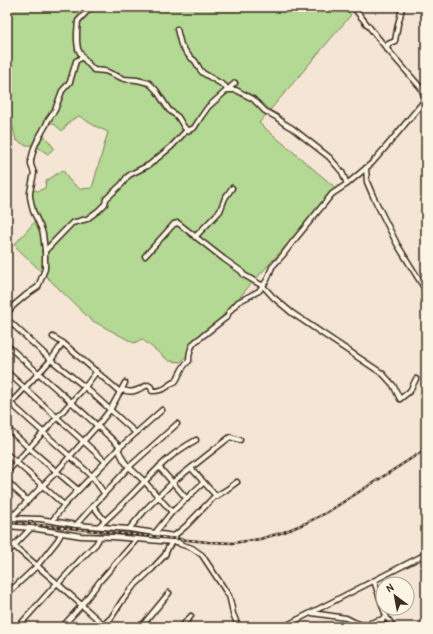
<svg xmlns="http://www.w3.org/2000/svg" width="433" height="634" font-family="'Patrick Hand',sans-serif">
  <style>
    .green { fill: #b4d994; stroke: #788259 }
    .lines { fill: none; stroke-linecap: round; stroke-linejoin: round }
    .minor-casing { stroke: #3b2a1e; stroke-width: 7 }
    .minor { stroke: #fcf5e5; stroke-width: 4 }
    .rail-casing { stroke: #3b2a1e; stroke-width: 2.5 }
    .rail { stroke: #fcf5e5; stroke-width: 1; stroke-dasharray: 3; stroke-linecap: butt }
  </style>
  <rect width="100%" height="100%" fill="#f5e5d5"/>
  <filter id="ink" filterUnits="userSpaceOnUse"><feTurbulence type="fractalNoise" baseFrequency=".025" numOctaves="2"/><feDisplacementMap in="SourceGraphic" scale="8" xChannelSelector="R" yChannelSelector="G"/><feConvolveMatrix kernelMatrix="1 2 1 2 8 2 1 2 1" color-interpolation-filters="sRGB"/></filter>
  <g filter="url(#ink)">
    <path class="green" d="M7,7H344L351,15L259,123L337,189L181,362L169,361L142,339L134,343L91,320L14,245L39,217L29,202V189L38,191L45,188L46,181L63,170L69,180L80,189L92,188L108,132L95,126L79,116L70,121L62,131L53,123H45L43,134L54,148L48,154L34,145H25L16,140L9,112H7Z"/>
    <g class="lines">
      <g class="minor-casing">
        <g id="minor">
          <path d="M91,7L78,21L77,32V41L78,49L83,58L92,68L94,70L105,71L124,79L137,80L149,83L156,90L169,110L178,117L184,127L187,130"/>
          <path d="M177,29L181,45L189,56L195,61L201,71L203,73L225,86L227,90H236L253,99L265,111L276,117L285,124L292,128L329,157L342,172L347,184"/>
          <path d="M387,49L388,44L395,41L398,24L400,17L402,7"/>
          <path d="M366,168L367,182L373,196L397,244L426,291"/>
          <path d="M195,237L220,211L225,198L232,188"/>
          <path d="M45,251L72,223L87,219L99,210L105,204L106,199L122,184L127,177L131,174L149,165L171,147L185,132L194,128L201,117L208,107L235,83"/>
          <path d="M145,256L173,225L174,224L178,223L224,259L241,271L244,275L263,286L273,297L292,313L383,374L393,385L400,399L410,391L416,379"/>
          <path d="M7,314L13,306L26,295L38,287L45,269V251L43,234L41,228L33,211L30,197V192L34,173L31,165V160L34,148L38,139L46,125L48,120L55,110L62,91L70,82L76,61L81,58H83"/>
          <path d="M7,319L51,360L85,387L136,433"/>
          <path d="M53,337L63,343L120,392L123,390C134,394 138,389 148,385L151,387L152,391C157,391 163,390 167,387C171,384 168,385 172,383C176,381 175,383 177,379C181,372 182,366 189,361C189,354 190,347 195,342L223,320L227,317L229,312L238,302L259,291L267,280L272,267L283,255L292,243L328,199L332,194L347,184L372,163L391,141L424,101L425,98L421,88L387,49L353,7"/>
          <path d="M7,345C44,379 84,412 120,447"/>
          <path d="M7,372L106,462"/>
          <path d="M7,400L92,476L104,493"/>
          <path d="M7,407L51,360L63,343"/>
          <path d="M7,428L29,448L78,490"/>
          <path d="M118,449L124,461L129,467L145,482L172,512"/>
          <path d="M7,454L64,505"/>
          <path d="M159,467L187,499"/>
          <path d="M191,468L216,496"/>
          <path d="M7,472L85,387L97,371"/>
          <path d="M7,481L19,493L28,501"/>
          <path d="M93,506L105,521"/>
          <path d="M7,509L14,515"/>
          <path d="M7,518L40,519L76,525L129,529L174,536L180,544L192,548L202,555L229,596C231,602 232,608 233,614C235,618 237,622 237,627"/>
          <path d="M11,518L56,472L98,425L110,410L125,383"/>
          <path d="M52,521L64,505L118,449L162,410"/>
          <path d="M76,525L93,506L129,467L177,424"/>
          <path d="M7,526L31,528L81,536L113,537L172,542H178"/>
          <path d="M99,526C124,505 144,480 168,459C177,451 187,445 196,440"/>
          <path d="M129,529L146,509L173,482L230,437L240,440"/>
          <path d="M155,533L172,512L203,483"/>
          <path d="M174,536L186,526L213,498L226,490L237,482"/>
          <path d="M7,540L57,583L106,627"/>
          <path d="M7,553L31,528"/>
          <path d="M374,581L383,607"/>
          <path d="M58,584L80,560L96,544L100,537"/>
          <path d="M7,594L37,566L57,541L60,536L61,533"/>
          <path d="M383,608L387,618L394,627"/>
          <path d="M312,613L346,618L354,622L363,625L383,619"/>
          <path d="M103,625L111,618L122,601L132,588L152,569L165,555L168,548L172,542"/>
          <path d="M18,627L57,583"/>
          <path d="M62,627L81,606L100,581L137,539"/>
          <path d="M141,627L169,593"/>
          <path d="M181,627L191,616"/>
          <path d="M283,627L426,554"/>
          <path d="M381,627L383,618"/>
        </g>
      </g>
      <use href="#minor" class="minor"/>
      <g class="rail-casing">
        <path id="rail" d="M7,522L208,542L233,543L260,539L284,532L306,523L326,513L426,449"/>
      </g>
      <use href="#rail" class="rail"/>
    </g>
  </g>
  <rect width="433" height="634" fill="none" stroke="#fcf5e5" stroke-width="24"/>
  <rect x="12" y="12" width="409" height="610" fill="none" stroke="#3b2a1e" stroke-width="1.5" filter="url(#ink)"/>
  <g transform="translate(395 596) rotate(328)"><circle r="19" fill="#fcf5e5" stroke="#afa495"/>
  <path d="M0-3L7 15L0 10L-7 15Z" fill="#3b2a1e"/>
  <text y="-6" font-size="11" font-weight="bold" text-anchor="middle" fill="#3b2a1e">N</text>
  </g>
</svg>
